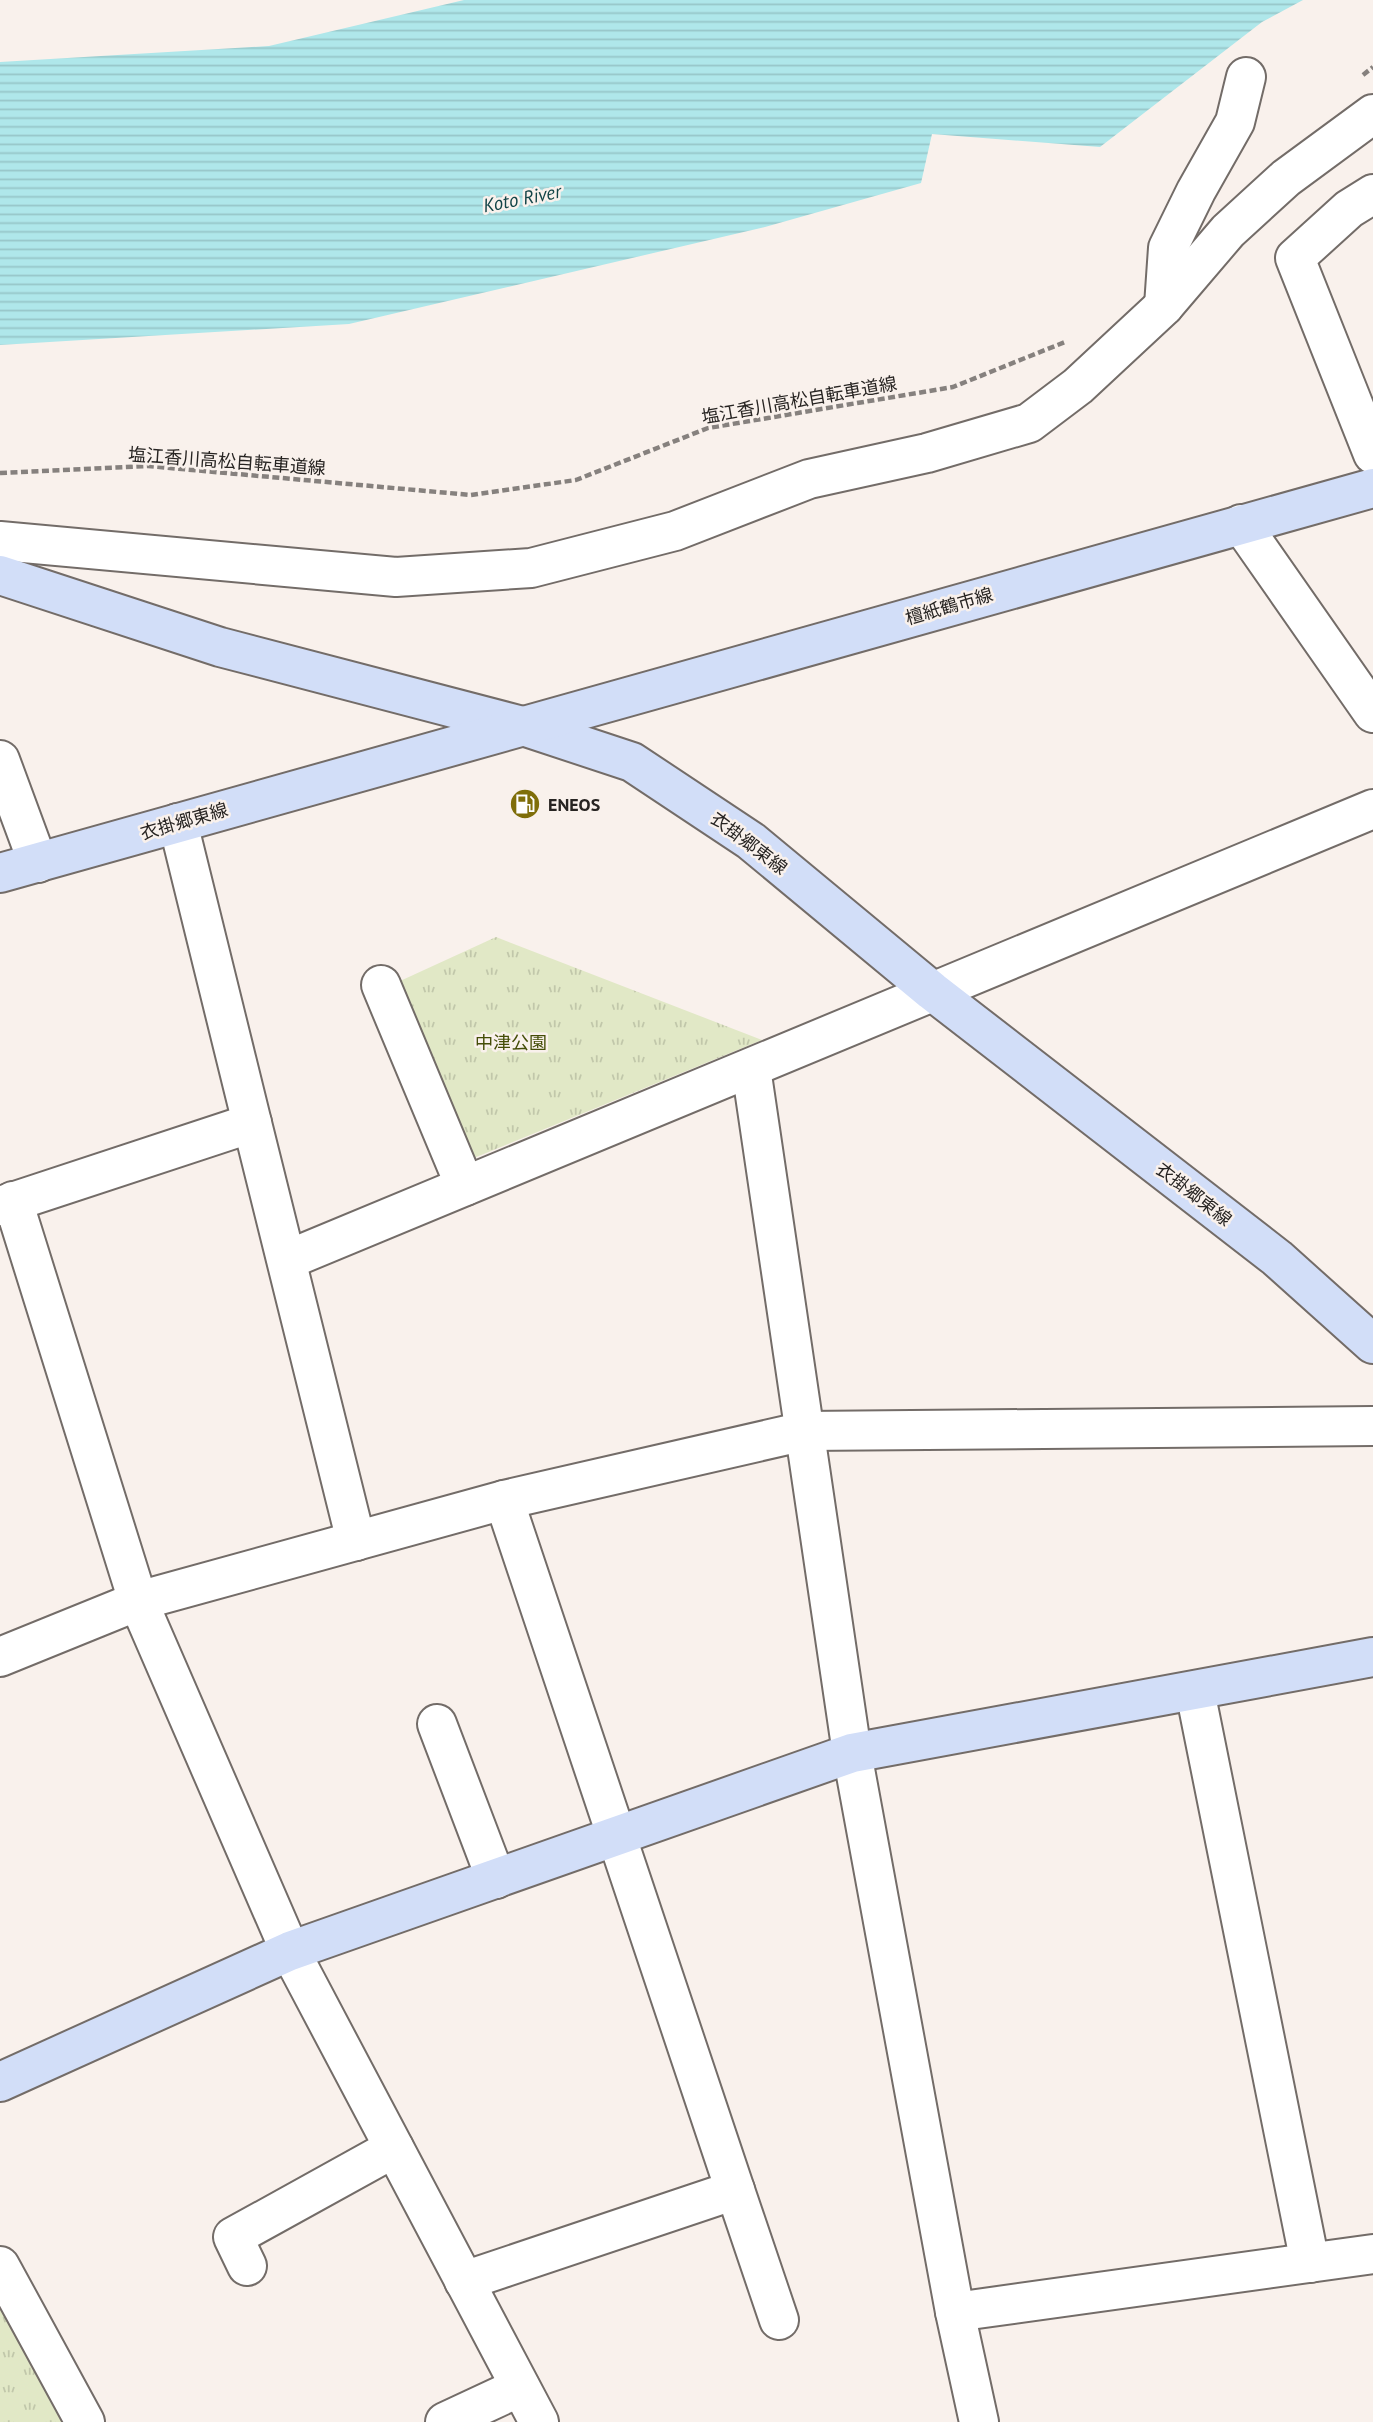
<svg xmlns="http://www.w3.org/2000/svg" width="1373" height="2422" font-family="'PT Sans','Noto Sans JP',sans-serif">
  <style>
    .park { fill: url(#park-tufts) }
    .water { fill: url(#water-rules) }
    .lines { fill: none; stroke-linecap: round; stroke-linejoin: round }
    .street-casing { stroke: #736c68; stroke-width: 42 }
    .secondary-casing { stroke: #736c68; stroke-width: 42 }
    .path { stroke: #86817e; stroke-width: 4.5; stroke-dasharray: 7 3.5; stroke-linecap: butt }
    .street { stroke: #fff; stroke-width: 38 }
    .secondary { stroke: #d2def8; stroke-width: 38 }
    .labels { text-anchor: middle; dominant-baseline: central; stroke-width: 5; stroke-linejoin: round; paint-order: stroke }
    .street-label { font-size: 18px; fill: #272422; stroke: #f9f1ec }
    .poi-label { font-size: 18px; font-weight: bold; fill: #272422; stroke: #f9f1ec; text-anchor: start }
    .park-label { font-size: 18px; fill: #444d07; stroke: #f9f1ec }
    .water-label { font-size: 19px; font-style: italic; fill: #134548; stroke: #f9f1ec }
  </style>
  <defs>
    <pattern id="park-tufts" width="24" height="20" patternUnits="userSpaceOnUse" patternTransform="scale(1.75)"><rect width="24" height="20" fill="#e1e8c6"/><path d="M3 7l-1-3M5 7V3M7 7l1-3M15 17l-1-3M17 17v-4M19 17l1-3" fill="none" stroke="#c1c7aa"/></pattern>
    <pattern id="water-rules" width="6" height="5" patternUnits="userSpaceOnUse" patternTransform="scale(1.75)"><rect width="6" height="5" fill="#afe7ea"/><path d="M0 2.5h6" fill="none" stroke="#97c6c8"/></pattern>
  </defs>
  <rect width="100%" height="100%" fill="#f9f1ec"/>
  <g class="park">
    <path d="M496,937L762,1040L459,1164L387,987Z"/>
    <path d="M0,2290L67,2422H0Z"/>
  </g>
  <path class="water" d="M464,0H1303L1262,22L1100,147L932,134L921,183L765,227L349,324L0,345V62L269,46Z"/>
  <g class="lines">
    <g class="street-casing">
      <g id="street">
        <path d="M1373,194L1349,209L1295,258L1373,454"/>
        <path d="M1164,306L1168,248L1196,191L1235,122L1246,77"/>
        <path d="M1241,524L1373,713"/>
        <path d="M0,541L396,577L531,568L675,531L809,479L927,453L1029,423L1078,386L1164,306L1228,231L1286,178L1373,114"/>
        <path d="M0,760L38,863"/>
        <path d="M178,823L252,1123"/>
        <path d="M381,985L465,1186"/>
        <path d="M751,1068L852,1753L955,2312L979,2422"/>
        <path d="M13,1201L138,1601L290,1951L539,2422"/>
        <path d="M0,1206L252,1123L356,1541"/>
        <path d="M287,1260L1373,809"/>
        <path d="M0,1657L138,1601L504,1500L805,1431L1373,1426"/>
        <path d="M1195,1691L1310,2263"/>
        <path d="M437,1724L496,1879"/>
        <path d="M735,2190L779,2320"/>
        <path d="M0,2266L85,2422"/>
        <path d="M247,2266L233,2237L394,2148"/>
        <path d="M464,2281L735,2190L504,1500"/>
        <path d="M955,2312L1373,2254"/>
        <path d="M445,2422L520,2387"/>
      </g>
    </g>
    <g class="secondary-casing">
      <g id="secondary">
        <path d="M0,575L220,647L526,727L632,762L751,841L932,991L1277,1258L1373,1344"/>
        <path d="M0,873L1373,488"/>
        <path d="M0,2082L290,1951L852,1753L1373,1657"/>
      </g>
    </g>
    <g class="path">
      <path d="M1363,75L1373,67"/>
      <path d="M0,473L148,466L471,495L576,480L708,428L953,387L1065,342"/>
    </g>
    <use href="#street" class="street"/>
    <use href="#secondary" class="secondary"/>
  </g>
  <defs>
    <g id="fuel-disc" transform="scale(1.575)"><circle r="9.5" fill="#7f6e0a" stroke="#f9f1ec"/><path d="M-5.5-6h7V0h2V4h1.3V-2.5L3-4.5l.8-.8L6-3V5H2.5V1h-1V6h-7ZM-4.2-4.7v3.2H.2V-4.7Z" fill="#fff"/></g>
  </defs>
  <g fill-rule="evenodd">
    <use href="#fuel-disc" x="525" y="804"/>
  </g>
  <g class="labels">
    <g class="street-label">
      <text transform="translate(799 400) rotate(-10)">塩江香川高松自転車道線</text>
      <text transform="translate(227 461) rotate(4)">塩江香川高松自転車道線</text>
      <text transform="translate(949 606) rotate(-16)">檀紙鶴市線</text>
      <text transform="translate(184 821) rotate(-16)">衣掛郷東線</text>
      <text transform="translate(749 843) rotate(37)">衣掛郷東線</text>
      <text transform="translate(1194 1194) rotate(38)">衣掛郷東線</text>
    </g>
    <g class="poi-label">
      <text x="548" y="804">ENEOS</text>
    </g>
    <g class="park-label">
      <text x="511" y="1042">中津公園</text>
    </g>
    <g class="water-label">
      <text transform="translate(522 198) rotate(-11)">Koto River</text>
    </g>
  </g>
</svg>
